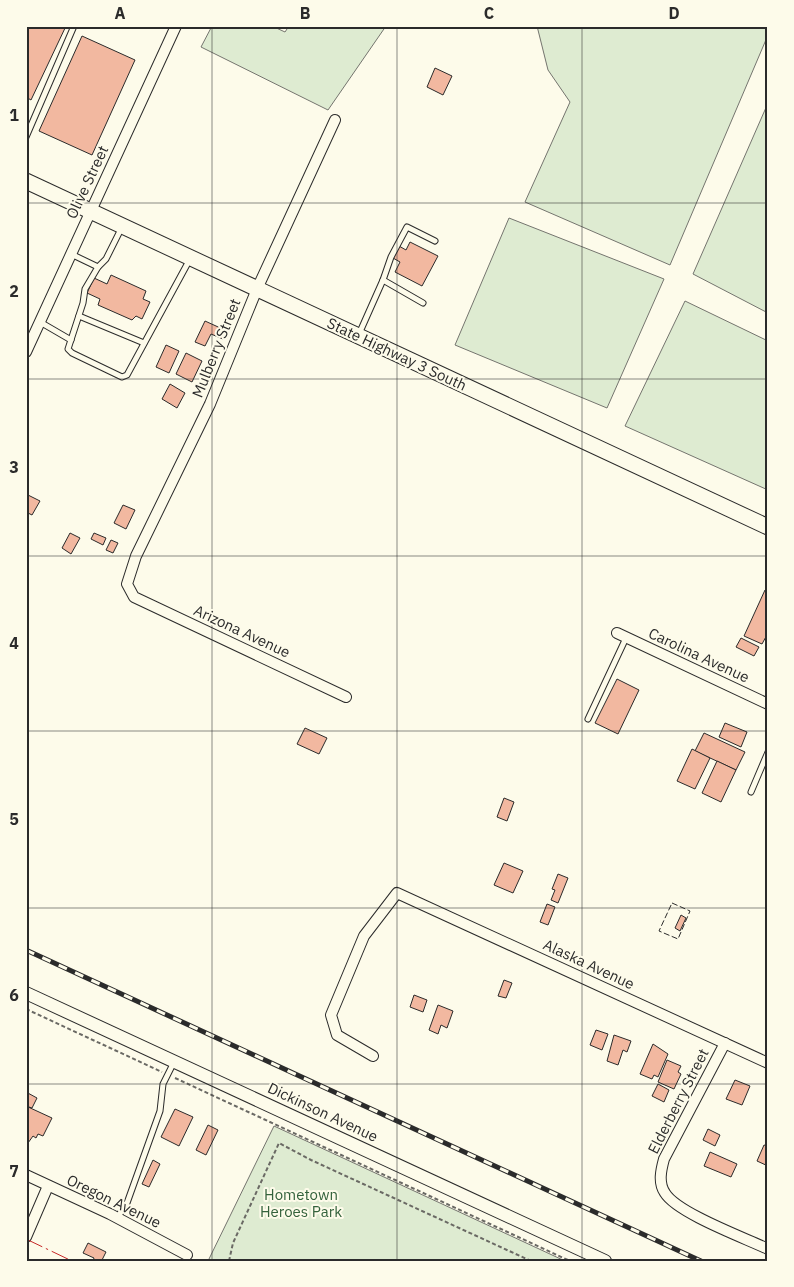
<svg xmlns="http://www.w3.org/2000/svg" width="794" height="1287" font-family="'IBM Plex Sans',sans-serif">
  <style>
    .green { fill: #deebd1; stroke: #74746e }
    .building { fill: #f2b8a0; stroke: #2b2b2b }
    .lines { fill: none; stroke-linecap: round; stroke-linejoin: round }
    .service-casing { stroke: #2b2b2b; stroke-width: 7 }
    .minor-casing { stroke: #2b2b2b; stroke-width: 12 }
    .tertiary-casing { stroke: #2b2b2b; stroke-width: 14 }
    .primary-casing { stroke: #2b2b2b; stroke-width: 17 }
    .path { stroke: #6a6964; stroke-width: 2; stroke-dasharray: 4 2.5; stroke-linecap: butt }
    .service { stroke: #fdfbea; stroke-width: 5 }
    .minor { stroke: #fdfbea; stroke-width: 10 }
    .tertiary { stroke: #fdfbea; stroke-width: 12 }
    .primary { stroke: #fdfbea; stroke-width: 15 }
    .rail-casing { stroke: #2b2b2b; stroke-width: 5 }
    .rail { stroke: #fdfbea; stroke-width: 3; stroke-dasharray: 9; stroke-linecap: butt }
    .fence { stroke: #2b2b2b; stroke-width: 1; stroke-dasharray: 6 2.5; stroke-linecap: butt }
    .power { stroke: #c62828; stroke-width: 1; stroke-dasharray: 18 4 2.5 4; stroke-linecap: butt }
    .grid { fill: none; stroke: #2b2b2b; stroke-width: 1; stroke-opacity: 0.55 }
    .labels { text-anchor: middle; dominant-baseline: central; stroke-width: 4; stroke-linejoin: round; paint-order: stroke }
    .street-label { font-size: 15px; fill: #2b2b2b; stroke: #fdfbea }
    .park-label { font-size: 15px; fill: #34623c; stroke: #fdfbea }
    .neatline { fill: none; stroke: #2b2b2b; stroke-width: 2 }
    .grid-label { font-size: 16px; text-anchor: middle; font-weight: bold; fill: #2b2b2b }
  </style>
  <rect width="100%" height="100%" fill="#fdfbea"/>
  <g class="green">
    <path d="M212,26H272L285,32L289,26H386L328,110L201,47Z"/>
    <path d="M537,26H768V35L670,265L525,202L570,102L548,70Z"/>
    <path d="M768,103V313L693,274Z"/>
    <path d="M509,218L664,279L607,408L455,345Z"/>
    <path d="M685,301L768,341V490L625,426Z"/>
    <path d="M274,1126L565,1261H208Z"/>
  </g>
  <g class="building">
    <path d="M26,26H66L31,100L26,97Z"/>
    <path d="M82,36L135,60L92,155L39,131Z"/>
    <path d="M435,68L452,76L443,95L427,87Z"/>
    <path d="M410,242L438,256L422,286L395,272L400,262L393,258L399,246L406,250Z"/>
    <path d="M111,275L146,291L143,299L150,302L142,319L136,316L132,320L98,305L100,299L87,293L94,278L107,284Z"/>
    <path d="M205,321L227,331L223,339L211,334L205,346L195,342Z"/>
    <path d="M166,345L179,351L169,373L156,367Z"/>
    <path d="M186,353L202,361L192,382L176,374Z"/>
    <path d="M170,384L185,393L177,408L162,399Z"/>
    <path d="M26,494L40,501L32,515L26,512Z"/>
    <path d="M123,505L135,510L126,529L114,523Z"/>
    <path d="M70,533L80,538L71,554L62,548Z"/>
    <path d="M94,533L106,538L103,545L91,539Z"/>
    <path d="M111,540L118,543L113,553L106,550Z"/>
    <path d="M765,590L768,591V633L762,644L744,636Z"/>
    <path d="M741,638L759,647L754,656L736,647Z"/>
    <path d="M617,679L639,690L618,734L595,723Z"/>
    <path d="M725,723L747,732L741,747L719,737Z"/>
    <path d="M305,728L327,738L319,754L297,744Z"/>
    <path d="M704,733L745,752L736,770L695,751Z"/>
    <path d="M692,749L710,758L695,789L677,781Z"/>
    <path d="M717,761L736,770L721,802L702,793Z"/>
    <path d="M504,798L514,802L507,821L497,817Z"/>
    <path d="M504,863L523,871L513,893L494,885Z"/>
    <path d="M558,874L568,878L558,903L551,900L555,890L552,889Z"/>
    <path d="M547,904L555,907L548,925L540,922Z"/>
    <path d="M681,915L686,918L680,931L675,928Z"/>
    <path d="M504,980L512,983L506,998L498,996Z"/>
    <path d="M414,995L427,1000L423,1012L410,1007Z"/>
    <path d="M438,1005L453,1011L447,1028L441,1025L438,1034L429,1030Z"/>
    <path d="M596,1030L608,1034L602,1050L590,1045Z"/>
    <path d="M614,1035L631,1041L627,1052L623,1050L618,1065L607,1061Z"/>
    <path d="M653,1044L668,1054L658,1077L654,1075L652,1079L640,1074Z"/>
    <path d="M667,1060L681,1066L678,1072L681,1074L674,1089L658,1082Z"/>
    <path d="M735,1080L750,1086L742,1105L726,1099Z"/>
    <path d="M658,1084L669,1090L664,1102L652,1096Z"/>
    <path d="M26,1092L37,1098L32,1108L26,1106Z"/>
    <path d="M26,1106L52,1118L43,1136L38,1134L36,1138L33,1136L28,1143L26,1142Z"/>
    <path d="M175,1109L193,1117L179,1146L161,1137Z"/>
    <path d="M208,1125L218,1130L206,1155L196,1150Z"/>
    <path d="M708,1129L720,1135L715,1146L703,1140Z"/>
    <path d="M764,1145L768,1146V1166L757,1161Z"/>
    <path d="M710,1152L737,1164L731,1177L704,1166Z"/>
    <path d="M153,1160L160,1164L149,1187L142,1184Z"/>
    <path d="M88,1243L106,1252L102,1260L104,1261H93L94,1258L83,1253Z"/>
  </g>
  <g class="lines">
    <g class="service-casing">
      <g id="service">
        <path d="M26,137L74,26"/>
        <path d="M122,227L106,259L98,267L85,289L83,303L68,349L72,353L122,377L127,375L190,259"/>
        <path d="M71,254L98,267"/>
        <path d="M383,280L391,257L407,227L435,241"/>
        <path d="M79,316L144,343"/>
        <path d="M40,322L71,340"/>
        <path d="M359,334L383,280L423,303"/>
        <path d="M588,719L626,638"/>
        <path d="M751,792L768,752"/>
        <path d="M117,1218L127,1203L160,1111L163,1084L174,1062"/>
      </g>
    </g>
    <g class="minor-casing">
      <g id="minor">
        <path d="M335,120L257,289L210,404L136,556L127,584L134,597L346,697"/>
        <path d="M26,352L176,26"/>
        <path d="M617,633L768,704"/>
        <path d="M725,1043L664,1159C661,1170 658,1183 665,1193C677,1213 745,1238 768,1249"/>
        <path d="M373,1056L337,1035L331,1015L364,936L397,893L768,1063"/>
        <path d="M26,1175L110,1214L187,1255"/>
        <path d="M26,1237L48,1186"/>
      </g>
    </g>
    <g class="tertiary-casing">
      <path id="tertiary" d="M26,993L605,1261"/>
    </g>
    <g class="primary-casing">
      <path id="primary" d="M26,181L768,527"/>
    </g>
    <g class="path">
      <path d="M26,1009L162,1072"/>
      <path d="M175,1078L570,1261"/>
      <path d="M229,1261L233,1243L279,1143L311,1160L531,1261"/>
    </g>
    <use href="#service" class="service"/>
    <use href="#minor" class="minor"/>
    <use href="#tertiary" class="tertiary"/>
    <use href="#primary" class="primary"/>
    <g class="rail-casing">
      <path id="rail" d="M26,950L701,1261"/>
    </g>
    <use href="#rail" class="rail"/>
    <path class="fence" d="M672,903L690,911L678,939L659,931Z"/>
    <path class="power" d="M26,1239L72,1261"/>
  </g>
  <path class="grid" d="M212,26V1261M397,26V1261M582,26V1261M26,203H768M26,379H768M26,556H768M26,731H768M26,908H768M26,1084H768"/>
  <g class="labels">
    <g class="street-label">
      <text transform="translate(87 182) rotate(-65)">Olive Street</text>
      <text transform="translate(216 348) rotate(-68)">Mulberry Street</text>
      <text transform="translate(397 354) rotate(25)">State Highway 3 South</text>
      <text transform="translate(242 631) rotate(25)">Arizona Avenue</text>
      <text transform="translate(699 655) rotate(25)">Carolina Avenue</text>
      <text transform="translate(589 964) rotate(25)">Alaska Avenue</text>
      <text transform="translate(678 1101) rotate(-63)">Elderberry Street</text>
      <text transform="translate(323 1112) rotate(25)">Dickinson Avenue</text>
      <text transform="translate(114 1201) rotate(26)">Oregon Avenue</text>
    </g>
    <g class="park-label">
      <text x="301" y="1194">Hometown<tspan x="301" dy="17">Heroes Park</tspan></text>
    </g>
  </g>
  <rect width="794" height="1287" fill="none" stroke="#fdfbea" stroke-width="55"/>
  <rect x="28" y="28" width="738" height="1232" class="neatline"/>
  <g class="grid-label">
    <text x="120" y="19">A</text>
    <text x="305" y="19">B</text>
    <text x="489" y="19">C</text>
    <text x="674" y="19">D</text>
    <text x="14" y="121">1</text>
    <text x="14" y="297">2</text>
    <text x="14" y="473">3</text>
    <text x="14" y="649">4</text>
    <text x="14" y="825">5</text>
    <text x="14" y="1001">6</text>
    <text x="14" y="1177">7</text>
  </g>
</svg>
